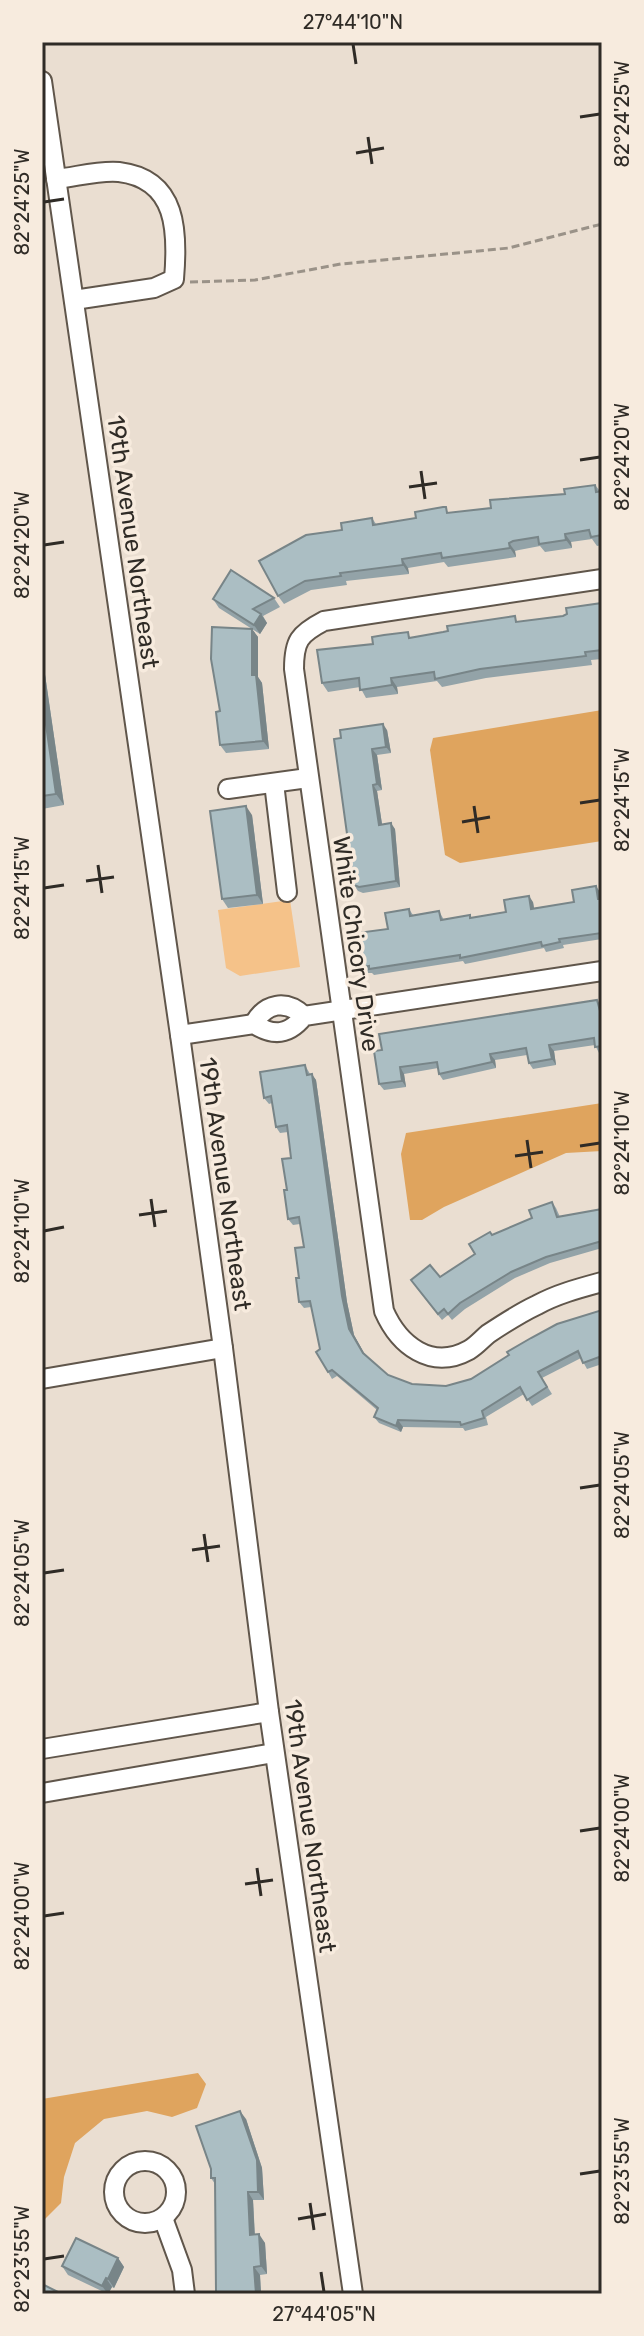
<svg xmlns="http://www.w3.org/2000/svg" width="644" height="2336" font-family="Rubik,sans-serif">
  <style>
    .green { fill: #f5c289 }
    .water { fill: #dfa45e }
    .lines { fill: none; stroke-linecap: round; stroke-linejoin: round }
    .minor-casing { stroke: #60564b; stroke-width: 22 }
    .path { stroke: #9a9288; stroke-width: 3; stroke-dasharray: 8 4; stroke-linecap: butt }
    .minor { stroke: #fff; stroke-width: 18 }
    .wall { fill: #93a3a8 }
    .shaded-wall { fill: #788588 }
    .building { fill: #abbec3; stroke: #788588; stroke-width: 2 }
    .ticks { fill: none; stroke: #2f2b26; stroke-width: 3 }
    .labels { text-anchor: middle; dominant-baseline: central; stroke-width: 7; stroke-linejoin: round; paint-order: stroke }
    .street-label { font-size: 24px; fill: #2f2b26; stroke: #f7ebde }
    .neatline { fill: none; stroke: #2f2b26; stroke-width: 3 }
    .ticks-label { font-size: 20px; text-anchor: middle; fill: #2f2b26 }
  </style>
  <rect width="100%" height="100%" fill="#eaded1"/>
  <path class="green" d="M290,900L300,967L240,976L226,968L218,910Z"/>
  <g class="water">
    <path d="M602,710V841L460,863L445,855L430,750L433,738Z"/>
    <path d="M602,1103V1151L566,1153L444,1207L422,1220H410L401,1154L406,1133Z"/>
    <path d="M198,2073L206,2084L197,2108L172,2117L147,2111L104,2119L75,2143L64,2177L61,2203L42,2222V2099Z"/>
  </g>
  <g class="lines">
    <g class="minor-casing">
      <g id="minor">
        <path d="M42,81L180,1035L223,1348L269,1712L353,2294"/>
        <path d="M56,179C76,177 99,170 119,172C178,179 178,233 174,279L154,288L74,300"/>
        <path d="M602,579L324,621C299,634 294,641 294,669L384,1311C399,1345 431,1371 469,1350C476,1346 482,1339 488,1334C503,1324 520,1313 537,1305C557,1294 580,1288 602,1282"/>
        <path d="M274,783L287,892"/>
        <path d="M228,789L308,778"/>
        <path d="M254,1024C265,1003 286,999 304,1016"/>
        <path d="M180,1035L254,1024C274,1037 289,1035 304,1016L602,971"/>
        <path d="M42,1379L223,1348"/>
        <path d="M42,1749L269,1712"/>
        <path d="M42,1793L274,1753"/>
        <circle cx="145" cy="2192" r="31"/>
        <path d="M163,2218L182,2270L185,2294"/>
      </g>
    </g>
    <path class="path" d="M190,282L255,280L341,264L509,248L602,224"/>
    <use href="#minor" class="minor"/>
  </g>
  <g class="wall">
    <path d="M595,485L600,491H602V545L597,546L592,539L571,542L572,548L545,552L540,546L519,550L515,551L516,557L448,567L444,562L408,568L409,574L346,581L347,585L311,590L284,604L278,596L342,530L372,518L376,524L491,508L565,494Z"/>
    <path d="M274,598L280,607L263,616L267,623L260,634L219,608L213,599Z"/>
    <path d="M602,603V659L591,660L592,665L486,678L442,687L437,681L397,687L398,694L366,698L360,687L328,692L322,683L373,644L563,616Z"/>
    <path d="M252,629L258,637V677L262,683L269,749L226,753L220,745V711Z"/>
    <path d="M42,654L64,805L42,809Z"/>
    <path d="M387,730L391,753L377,755L382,790L377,791L382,824L395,829L400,887L363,893L358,891L354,885L334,739Z"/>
    <path d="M252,815L263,904L228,908L222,899Z"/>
    <path d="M600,892L602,899V939L563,945L564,948L546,952L544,948L465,964L463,961L374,975L372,973H366L362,967L388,929L409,909L413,915L439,911L444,920L470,915L472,918L506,912L533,902L534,908L574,902Z"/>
    <path d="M597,1000L602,1007V1052L599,1053L595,1045L554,1051L556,1065L533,1069L529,1063L527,1055L495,1060L496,1068L443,1080L439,1074L438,1068L404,1074L406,1087L384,1090L379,1084L382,1050Z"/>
    <path d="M305,1065L310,1074L316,1080L347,1302L354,1335L365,1355L388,1375L412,1384L446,1386L471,1379L602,1310V1364L587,1369L581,1358L542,1378L552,1394L532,1406L524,1394L486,1417L488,1425L465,1431L463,1428L403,1427L401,1432L379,1423L374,1417L377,1410L337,1376L332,1379L328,1372L320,1349L311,1307L304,1308L299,1302V1278L304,1247L300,1224L293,1225L288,1219L287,1190L291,1158L288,1132L280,1133L276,1127L272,1103L269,1104L264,1098Z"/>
    <path d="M552,1202L556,1208L560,1217L602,1209V1248L550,1263L515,1278L465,1309L452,1320L448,1315L442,1320L415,1286L440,1277L475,1254L492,1235L532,1218Z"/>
    <path d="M246,2119L262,2168L264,2200H253L255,2235L265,2243L267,2274L260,2275L261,2294H218L216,2292L215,2184L211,2178Z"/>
    <path d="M118,2258L124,2267L114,2288L112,2287L108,2294L68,2275L62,2266Z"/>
  </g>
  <g class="shaded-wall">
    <path d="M565,534L571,542L572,548L566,540Z"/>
    <path d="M509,543L515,551L516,557L510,548Z"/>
    <path d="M402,559L408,568L409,574L403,565Z"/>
    <path d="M261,614L267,623L260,634L254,625Z"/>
    <path d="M252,629L258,637V677L262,683L269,749L263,741L252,675Z"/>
    <path d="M42,654L64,805L56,794L42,697Z"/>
    <path d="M391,678L397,687L398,694L392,685Z"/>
    <path d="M383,724L387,730L391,753L386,747Z"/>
    <path d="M372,749L377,755L382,790L377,784Z"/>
    <path d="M373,785L377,791L383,831L379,825Z"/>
    <path d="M246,806L252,815L263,904L257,895Z"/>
    <path d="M391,823L395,829L400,887L396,881Z"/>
    <path d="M596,886L600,892L602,905L598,899Z"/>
    <path d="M529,896L533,902L535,915L531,909Z"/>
    <path d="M549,1045L554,1051L556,1065L552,1059Z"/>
    <path d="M490,1054L495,1060L496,1068L492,1062Z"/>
    <path d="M400,1067L404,1074L406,1087L402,1081Z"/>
    <path d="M312,1074L316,1080L347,1302L354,1335L368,1360L349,1329L342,1296Z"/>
    <path d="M398,1420L403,1427L401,1432L396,1426Z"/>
    <path d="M240,2111L246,2119L262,2168L264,2200L258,2192Z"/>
    <path d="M248,2192L253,2200L255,2243L250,2235Z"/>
    <path d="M259,2234L265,2243L267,2274L261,2266Z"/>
    <path d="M118,2258L124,2267L114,2288L108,2279Z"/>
    <path d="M254,2267L260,2275L261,2294H256Z"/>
    <path d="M106,2278L112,2287L108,2294L102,2286Z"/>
  </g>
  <g class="building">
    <path d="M595,485L596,492L602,491V535L591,537L589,530L565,534L566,540L539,544L538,537L513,541L509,543L510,548L442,558L441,553L402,559L403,565L340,573L341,576L305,581L278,596L259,561L306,535L342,530L341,523L372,518L373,525L416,518L415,512L443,507H446L447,513L491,508L490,500L565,494L564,489Z"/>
    <path d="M231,570L274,598L253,609L261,614L254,625L213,599Z"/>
    <path d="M602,603V650L585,652L586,656L480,669L435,679L434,672L391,678L392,685L360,690L359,678L322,683L317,650L373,644L372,637L384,635L408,632L409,638L443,632L448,631L447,626L515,616L516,622L563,616L567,614L566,608Z"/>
    <path d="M212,627L252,629V675H256L263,741L220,745L216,712L220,711L211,659Z"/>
    <path d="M42,697L56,794L42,796Z"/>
    <path d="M383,724L386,747L372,749L377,784L373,785L379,825L391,823L396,881L359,887L354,885L334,739L341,738L340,730Z"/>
    <path d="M246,806L257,895L222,899L210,811Z"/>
    <path d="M596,886L598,899H602V933L559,939L560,942L542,946L541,942L460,958V955L369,969V966L362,967L357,933L388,929L385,913L409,909L410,916L439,911L441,920L470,915V918L506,912L504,900L529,896L531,909L574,902L572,890Z"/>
    <path d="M597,1000L602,1018V1046L595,1047L594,1038L549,1045L552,1059L529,1063L526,1048L490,1054L492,1062L439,1074L437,1062L400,1067L402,1081L379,1084L374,1051L382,1050L379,1034Z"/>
    <path d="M305,1065L307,1075L312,1074L342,1296L349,1329L363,1353L388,1375L412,1384L446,1386L471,1379L509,1355L507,1352L531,1338L557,1324L602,1310V1356L583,1363L578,1351L538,1372L547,1387L527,1400L520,1387L482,1411L484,1418L461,1425L460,1422L398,1420L396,1426L374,1417L378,1408L332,1370L328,1372L316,1352L320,1349L310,1301L299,1302L296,1278H299L295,1248L304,1247L299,1217L288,1219L284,1190H287L282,1159L291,1158L287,1125L276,1127L271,1096L264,1098L260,1072Z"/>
    <path d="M552,1202L557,1217L602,1209V1241L546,1257L511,1272L460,1303L448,1314L444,1309L438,1314L411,1280L430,1265L440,1277L475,1254L469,1244L490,1232L492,1235L532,1218L529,1210Z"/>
    <path d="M240,2111L257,2160L258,2192H248L250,2235L259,2234L261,2266L254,2267L256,2294H219V2292H216L215,2178H211V2169L196,2126Z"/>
    <path d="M76,2238L118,2258L108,2279L106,2278L102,2286L62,2266Z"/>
    <path d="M42,2284L62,2294H42Z"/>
  </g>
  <path class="ticks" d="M353,44L356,64M580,117L600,114M368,137L372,164M356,153L384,148M44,202L64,199M580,460L600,457M421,471L425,499M409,487L437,483M44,545L64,542M580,803L600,800M474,806L478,833M462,822L490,817M98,865L102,893M86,881L114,877M44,888L64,885M527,1140L531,1168M580,1146L600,1143M515,1156L543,1152M151,1199L155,1227M139,1215L167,1211M44,1231L64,1227M580,1488L600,1485M204,1534L208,1562M192,1550L220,1546M44,1573L64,1570M580,1831L600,1828M257,1868L261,1896M245,1884L273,1880M44,1916L64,1913M580,2174L600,2171M310,2203L314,2230M298,2219L326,2214M44,2259L64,2256M321,2272L324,2292"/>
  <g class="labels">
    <g class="street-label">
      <text transform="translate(133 542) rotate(82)">19th Avenue Northeast</text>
      <text transform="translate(356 944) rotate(82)">White Chicory Drive</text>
      <text transform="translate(225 1184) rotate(82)">19th Avenue Northeast</text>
      <text transform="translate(310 1826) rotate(82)">19th Avenue Northeast</text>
    </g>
  </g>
  <rect width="644" height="2336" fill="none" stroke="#f7ebde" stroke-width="88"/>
  <rect x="44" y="44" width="556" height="2248" class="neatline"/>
  <g class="ticks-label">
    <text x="353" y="29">27°44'10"N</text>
    <text transform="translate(622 114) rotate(-90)" y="7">82°24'25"W</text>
    <text transform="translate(22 202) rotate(-90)" y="7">82°24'25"W</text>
    <text transform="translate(622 457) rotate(-90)" y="7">82°24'20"W</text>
    <text transform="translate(22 545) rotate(-90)" y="7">82°24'20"W</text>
    <text transform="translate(622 800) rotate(-90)" y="7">82°24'15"W</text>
    <text transform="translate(22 888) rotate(-90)" y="7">82°24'15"W</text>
    <text transform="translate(622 1143) rotate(-90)" y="7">82°24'10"W</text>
    <text transform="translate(22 1231) rotate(-90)" y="7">82°24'10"W</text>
    <text transform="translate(622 1485) rotate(-90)" y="7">82°24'05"W</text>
    <text transform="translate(22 1573) rotate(-90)" y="7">82°24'05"W</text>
    <text transform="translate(622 1828) rotate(-90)" y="7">82°24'00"W</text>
    <text transform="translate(22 1916) rotate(-90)" y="7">82°24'00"W</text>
    <text transform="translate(622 2171) rotate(-90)" y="7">82°23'55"W</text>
    <text transform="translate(22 2259) rotate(-90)" y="7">82°23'55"W</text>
    <text x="324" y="2321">27°44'05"N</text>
  </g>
</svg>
